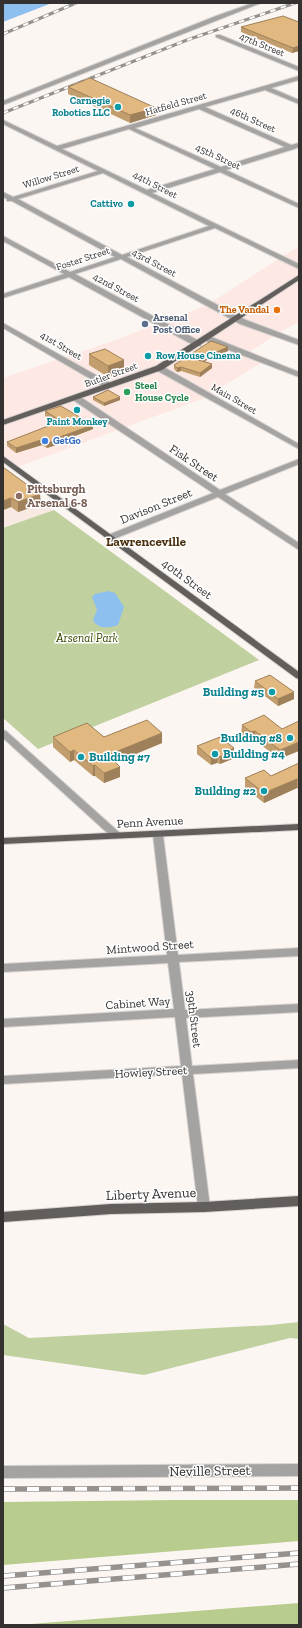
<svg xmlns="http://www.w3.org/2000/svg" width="302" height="1628" font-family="'Zilla Slab',serif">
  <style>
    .commercial { fill: #fde8e3 }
    .built { fill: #f8eae3 }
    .green { fill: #c0d09f }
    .forest { fill: #b8cc8e }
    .water { fill: #8ec0ef }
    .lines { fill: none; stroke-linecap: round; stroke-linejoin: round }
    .minor-casing { stroke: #d8d3d0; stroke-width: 2 }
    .major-casing { stroke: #d8d3d0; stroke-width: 2 }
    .minor { fill: #a5a3a1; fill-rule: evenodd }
    .major { fill: #625e5c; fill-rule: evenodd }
    .rail-far1-casing { stroke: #95918f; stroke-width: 3 }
    .rail-casing { stroke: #95918f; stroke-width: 5.5 }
    .rail-far1 { stroke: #fff; stroke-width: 2; stroke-dasharray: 5.5; stroke-linecap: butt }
    .rail { stroke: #fff; stroke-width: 4; stroke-dasharray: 12; stroke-linecap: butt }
    .wall { fill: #c29e6e }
    .shaded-wall { fill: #9e815a }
    .building { fill: #e1b880; stroke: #9e815a }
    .culture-dot { fill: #0f9aa8; stroke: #fff; stroke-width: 1.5 }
    .food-dot { fill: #e8710a; stroke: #fff; stroke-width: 1.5 }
    .service-dot { fill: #5c6f8a; stroke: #fff; stroke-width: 1.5 }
    .leisure-dot { fill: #2e9e5b; stroke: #fff; stroke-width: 1.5 }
    .shop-dot { fill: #3f7fe0; stroke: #fff; stroke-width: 1.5 }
    .education-dot { fill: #8d6e63; stroke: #fff; stroke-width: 1.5 }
    .labels { text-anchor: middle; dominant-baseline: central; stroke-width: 3; stroke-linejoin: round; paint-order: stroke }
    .far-street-label { font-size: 10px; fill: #343130; stroke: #fff }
    .far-culture-label { font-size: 10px; font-weight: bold; fill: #0d838f; stroke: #fff; text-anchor: end }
    .far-food-label { font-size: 10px; font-weight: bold; fill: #c56008; stroke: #fff; text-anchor: end }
    .far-service-label { font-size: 10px; font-weight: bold; fill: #4e5e75; stroke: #fff; text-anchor: start }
    .far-leisure-label { font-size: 10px; font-weight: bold; fill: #27864d; stroke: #fff; text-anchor: start }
    .far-shop-label { font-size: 10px; font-weight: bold; fill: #366cbe; stroke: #fff; text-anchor: start }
    .street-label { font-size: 12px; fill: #343130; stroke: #fff }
    .education-label { font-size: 12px; font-weight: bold; fill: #785e54; stroke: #fff; text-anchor: start }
    .park-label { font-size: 12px; font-style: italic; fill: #394900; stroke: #fff }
    .culture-label { font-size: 12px; font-weight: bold; fill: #0d838f; stroke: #fff; text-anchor: end }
    .neighbourhood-label { font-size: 13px; font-weight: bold; fill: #4b3010; stroke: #fff }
    .near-street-label { font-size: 14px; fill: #343130; stroke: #fff }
  </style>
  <rect width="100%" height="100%" fill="#fcf6f3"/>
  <path class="commercial" d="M299,246V322L277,334L245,355L261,363L202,399L15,468L3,458V378L110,342L207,305Z"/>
  <path class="built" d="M3,471L22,486L54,510L3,528Z"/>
  <g class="green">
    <path d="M54,510L259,660L38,749L3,718V528Z"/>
    <path d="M299,1322V1339L290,1338L144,1375L3,1355V1324L29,1338L271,1325Z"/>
  </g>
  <g class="forest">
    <path d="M175,1500H299V1541L3,1565V1502Z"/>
    <path d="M299,1603V1625H18Z"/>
  </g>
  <g class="water">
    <path d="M3,3H52L3,22Z"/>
    <path d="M108,591L115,593L124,607L118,625C109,628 98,630 93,620L97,610L92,597L95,594Z"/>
  </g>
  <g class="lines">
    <g class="minor-casing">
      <g id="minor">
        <path d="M253,3H261L3,105V101L216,16Z"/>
        <path d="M216,35H220L299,67V71L216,37Z"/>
        <path d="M299,76V80L271,88L299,100V104L265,90L205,107L291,145L299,143V147L294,149L226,170L299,204V208L220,172L152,193L299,264V269L215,228L127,257L246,320L299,340V345L240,324L121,259L75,274L201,342V346H195L69,277L3,298V294L64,274L3,241V236L70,272L115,257L12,201H7V199L3,197V192L13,197L98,171L3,124V120L57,146ZM199,109L285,147L221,167L135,128ZM129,129L215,169L147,190L62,149ZM103,173L209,226L122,255L18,199Z"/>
        <path d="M3,323L112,384L113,386L109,388H106L3,328Z"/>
        <path d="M203,336H209L299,372V377L203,340Z"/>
        <path d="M156,366H162L299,444V449L156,370Z"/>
        <path d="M73,396H79L220,490L299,459V464L225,494L299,543V550L218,497L114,539H108L107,537L108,535L213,493L73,400Z"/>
        <path d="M3,730L6,731L121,834L122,836L121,838H113L3,738Z"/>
        <path d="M158,832L163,835L178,955L299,948V956L179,962L185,1010L299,1004V1012L186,1018L192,1066L299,1060V1068L193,1074L210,1207L208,1210L204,1212L200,1210L198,1207L182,1074L3,1084V1076L181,1066L175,1017L3,1027V1019L174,1009L168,963L3,972V964L167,955L153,835Z"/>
        <path d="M299,1464V1476L3,1478V1466Z"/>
      </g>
    </g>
    <g class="major-casing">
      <g id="major">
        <path d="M299,275V280L162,370L3,425V420L156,366Z"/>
        <path d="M3,456L299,672V679L296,678L3,462Z"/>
        <path d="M299,824V830L3,844V838Z"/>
        <path d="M299,1196V1206L204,1212L111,1214L3,1222V1212L111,1204L204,1202Z"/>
      </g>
    </g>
    <use href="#minor" class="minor"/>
    <use href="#major" class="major"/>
    <g class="rail-far1-casing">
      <g id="rail-far1">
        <path d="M3,34L76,3"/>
        <path d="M3,113L187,40L295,3"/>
      </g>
    </g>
    <g class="rail-casing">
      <g id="rail">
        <path d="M3,1489L299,1488"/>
        <path d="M3,1576L299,1553"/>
        <path d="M3,1588L299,1564"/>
      </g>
    </g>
    <use href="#rail-far1" class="rail-far1"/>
    <use href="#rail" class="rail"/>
  </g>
  <g class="wall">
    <path d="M299,22V51L292,53L241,32V27Z"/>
    <path d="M68,87L156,115L130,123L68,94Z"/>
    <path d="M228,351L204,361L212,364V368L200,377L181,371L177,372L174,369V365Z"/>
    <path d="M89,354L124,360V371L108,377L89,365Z"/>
    <path d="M93,397L120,400L104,406L93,400Z"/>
    <path d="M45,411L93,429L59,442V444L47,448L42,445L16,453L7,446V442L57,423L45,416Z"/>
    <path d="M3,467L41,504L18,512L11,507L3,510Z"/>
    <path d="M255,681L294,692V699L278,706L254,688Z"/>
    <path d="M242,725L282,729L279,759L255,740L251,742L241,734Z"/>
    <path d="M53,737H104L162,743L116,762L120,767V777L104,783L95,776H93L74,760L70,762L53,747Z"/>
    <path d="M197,746L234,748V755L232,756V759L220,764L217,763L211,765L197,754Z"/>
    <path d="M299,763V790L297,788L264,803L245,788V778L271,776Z"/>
  </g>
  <g class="shaded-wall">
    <path d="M299,46V51L292,53L293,48Z"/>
    <path d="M156,108V115L130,123V115Z"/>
    <path d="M228,347V351L198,364V360Z"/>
    <path d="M124,360V371L108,377V366Z"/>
    <path d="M212,364V368L200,377V373Z"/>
    <path d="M181,367V371L177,372V368Z"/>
    <path d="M120,397V400L104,406V403Z"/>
    <path d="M93,425V429L59,442V444L47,448V443L57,438Z"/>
    <path d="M41,440L42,445L16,453V448Z"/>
    <path d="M40,494L41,504L18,512V502Z"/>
    <path d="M11,498V507L3,510V501Z"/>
    <path d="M294,692V699L278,706V699Z"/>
    <path d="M255,731V740L251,742V732Z"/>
    <path d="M162,733V743L109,765L108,755Z"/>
    <path d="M299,742V751L279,759L280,750Z"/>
    <path d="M234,748V755L232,756V759L220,764V757L230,750Z"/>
    <path d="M74,750V760L70,762V752Z"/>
    <path d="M218,756L217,763L211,765V758Z"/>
    <path d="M95,765V776H93V766Z"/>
    <path d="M120,767V777L104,783V773Z"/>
    <path d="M297,779V788L264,803V793Z"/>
  </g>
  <g class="building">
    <path d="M283,16L299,22V46L293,48L241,27Z"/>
    <path d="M90,78L156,108L130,115L68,87Z"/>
    <path d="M211,341L228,347L198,360L212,364L200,373L181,367L177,368L174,365Z"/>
    <path d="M105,349L124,360L108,366L89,354Z"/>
    <path d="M108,390L120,397L104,403L93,397Z"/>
    <path d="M61,406L93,425L57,438L59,439L47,443L41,440L16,448L7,442L61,421L45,411Z"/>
    <path d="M3,467L40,494L18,502L11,498L3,501Z"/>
    <path d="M270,675L294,692L278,699L255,681Z"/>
    <path d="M264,715L282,729L299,721V742L280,750L255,731L251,732L242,725Z"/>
    <path d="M147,720L162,733L108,755L120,767L104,773L95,765L93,766L74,750L70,752L53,737L87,723L104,737Z"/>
    <path d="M220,737L234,748L230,750L232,752L220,757L218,756L211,758L197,746Z"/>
    <path d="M299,763V780L297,779L264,793L245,778L264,770L271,776Z"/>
  </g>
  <g class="culture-dot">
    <circle cx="118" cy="107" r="4"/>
    <circle cx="131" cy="204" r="4"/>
    <circle cx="148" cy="356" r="4"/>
    <circle cx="77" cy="410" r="4"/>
    <circle cx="272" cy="692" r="4"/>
    <circle cx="290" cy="738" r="4"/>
    <circle cx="215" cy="754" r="4"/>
    <circle cx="81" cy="757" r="4"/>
    <circle cx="264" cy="791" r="4"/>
  </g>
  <circle class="food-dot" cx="277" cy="310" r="4"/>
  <circle class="service-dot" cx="145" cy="324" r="4"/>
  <circle class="leisure-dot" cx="127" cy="392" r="4"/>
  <circle class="shop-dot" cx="45" cy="441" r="4"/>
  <circle class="education-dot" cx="19" cy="496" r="4"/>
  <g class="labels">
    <g class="far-street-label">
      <text transform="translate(262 45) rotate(22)">47th Street</text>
      <text transform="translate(176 104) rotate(-16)">Hatfield Street</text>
      <text transform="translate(253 120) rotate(24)">46th Street</text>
      <text transform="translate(218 157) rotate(25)">45th Street</text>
      <text transform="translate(51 177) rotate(-17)">Willow Street</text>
      <text transform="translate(155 185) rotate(27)">44th Street</text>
      <text transform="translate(83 259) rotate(-18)">Foster Street</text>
      <text transform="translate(154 263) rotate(28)">43rd Street</text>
      <text transform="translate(116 288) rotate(28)">42nd Street</text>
      <text transform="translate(61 346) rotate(30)">41st Street</text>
      <text transform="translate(111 375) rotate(-20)">Butler Street</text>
      <text transform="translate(234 399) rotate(30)">Main Street</text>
    </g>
    <g class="far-culture-label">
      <text x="110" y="101">Carnegie<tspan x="110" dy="12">Robotics LLC</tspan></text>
      <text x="123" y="204">Cattivo</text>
      <text x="156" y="356" text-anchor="start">Row House Cinema</text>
      <text x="77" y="422" text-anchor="middle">Paint Monkey</text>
    </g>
    <g class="far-food-label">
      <text x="269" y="310">The Vandal</text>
    </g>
    <g class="far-service-label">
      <text x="153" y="318">Arsenal<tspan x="153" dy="12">Post Office</tspan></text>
    </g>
    <g class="far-leisure-label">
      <text x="135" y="386">Steel<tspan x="135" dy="12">House Cycle</tspan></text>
    </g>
    <g class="far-shop-label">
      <text x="53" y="441">GetGo</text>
    </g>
    <g class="street-label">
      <text transform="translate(194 463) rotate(34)">Fisk Street</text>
      <text transform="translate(156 506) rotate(-22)">Davison Street</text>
      <text transform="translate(187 579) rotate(36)">40th Street</text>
      <text transform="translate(150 822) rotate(-3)">Penn Avenue</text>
      <text transform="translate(150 947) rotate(-4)">Mintwood Street</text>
      <text transform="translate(138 1003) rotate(-4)">Cabinet Way</text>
      <text transform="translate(194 1019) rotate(83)">39th Street</text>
      <text transform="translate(151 1072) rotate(-3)">Howley Street</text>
    </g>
    <g class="education-label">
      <text x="27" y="489">Pittsburgh<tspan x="27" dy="14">Arsenal 6-8</tspan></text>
    </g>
    <g class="park-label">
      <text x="87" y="638">Arsenal Park</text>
    </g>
    <g class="culture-label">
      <text x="264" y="692">Building #5</text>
      <text x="282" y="738">Building #8</text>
      <text x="223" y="754" text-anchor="start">Building #4</text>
      <text x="89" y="757" text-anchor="start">Building #7</text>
      <text x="256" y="791">Building #2</text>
    </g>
    <g class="neighbourhood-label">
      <text x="146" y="541">Lawrenceville</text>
    </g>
    <g class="near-street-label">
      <text transform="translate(151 1194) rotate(-2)">Liberty Avenue</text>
      <text transform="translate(210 1471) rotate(-1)">Neville Street</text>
    </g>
  </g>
  <rect width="302" height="1628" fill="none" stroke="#343130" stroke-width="8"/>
</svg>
